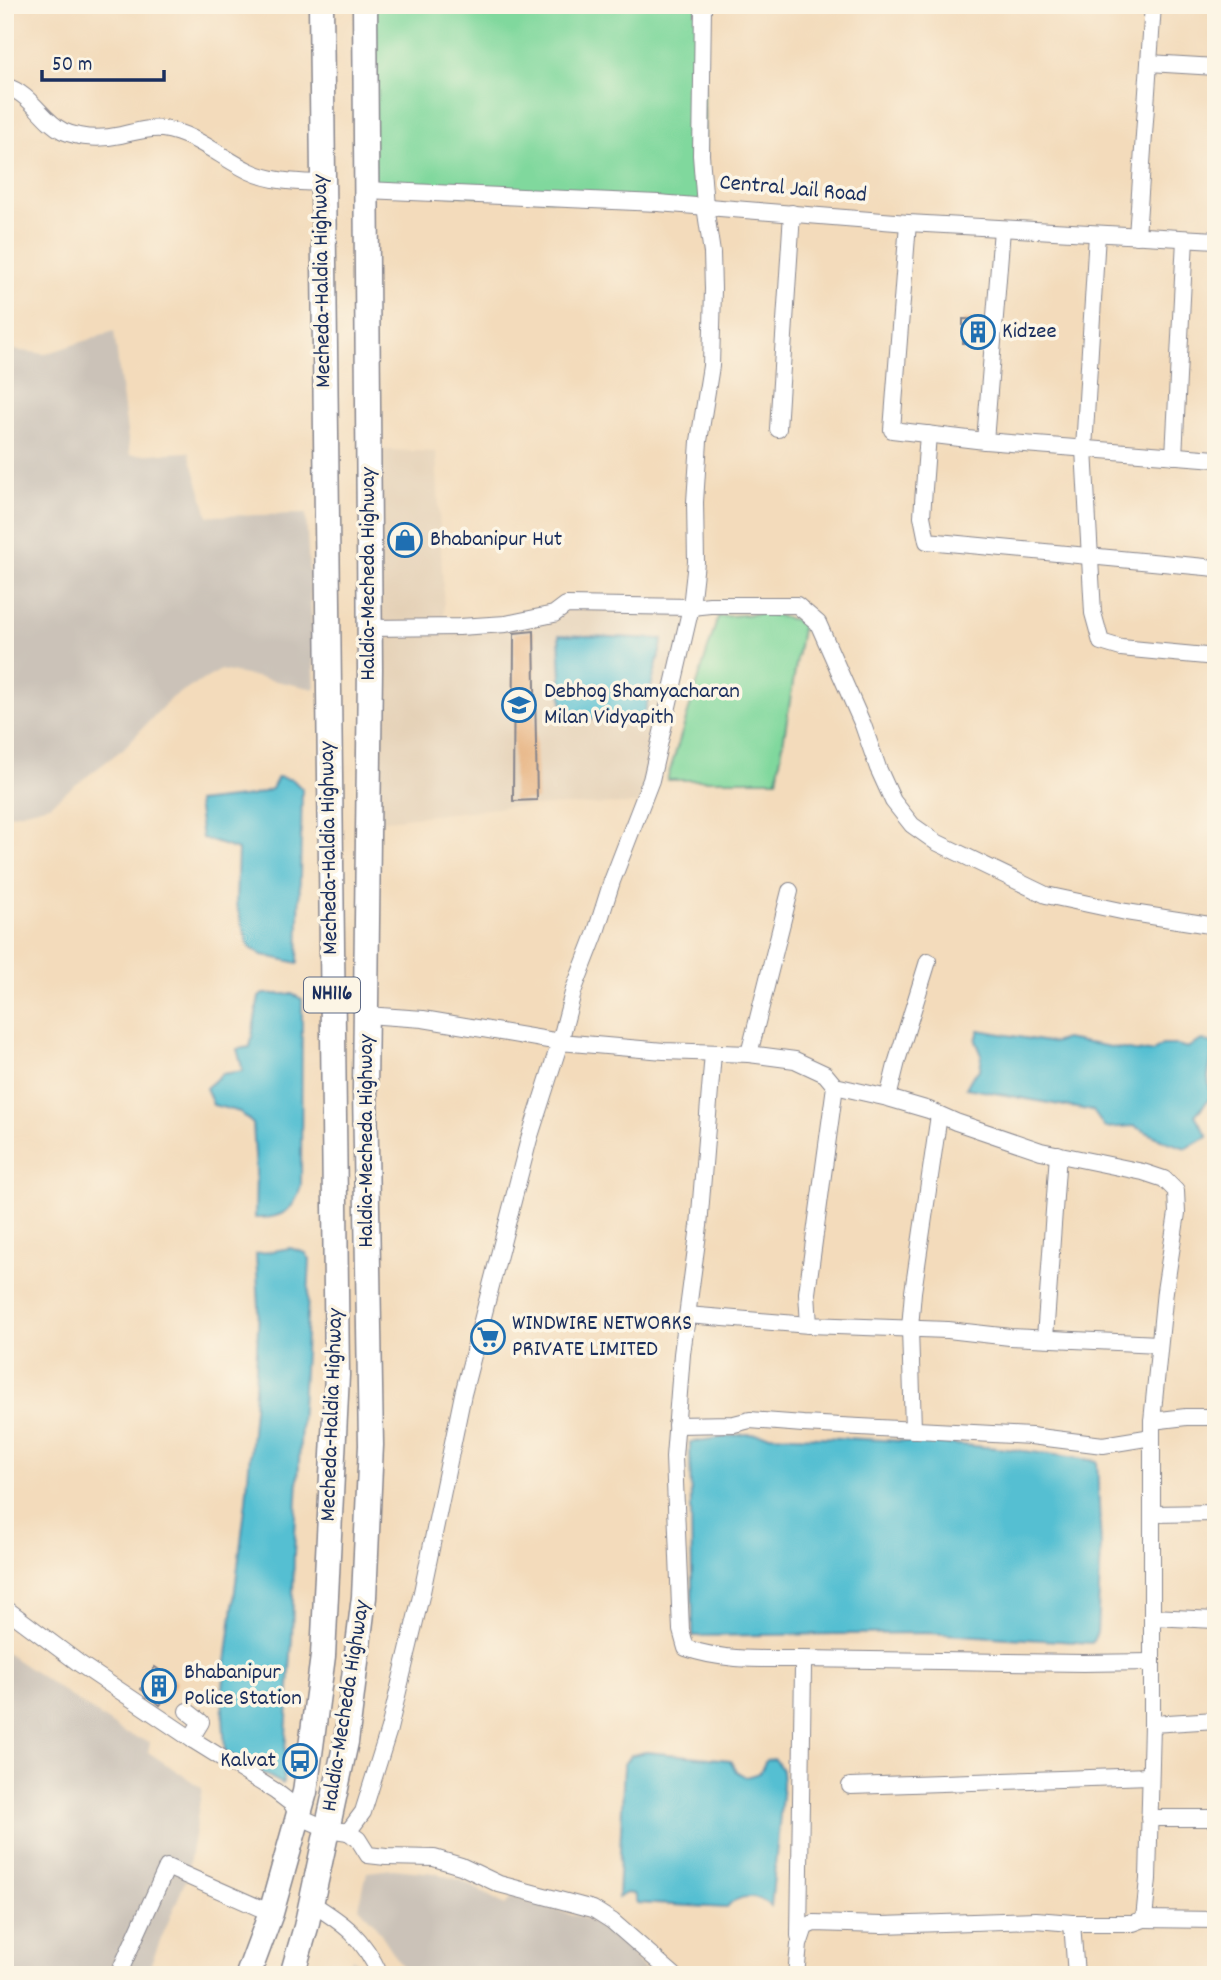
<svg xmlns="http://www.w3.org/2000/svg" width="1221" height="1980" font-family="Dekko,sans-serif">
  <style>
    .built { fill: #e4d0b6 }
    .industrial { fill: #cbc2b8 }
    .green { fill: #80d89d; stroke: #4e847e; stroke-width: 2 }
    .water { fill: #55bfd2; stroke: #387798; stroke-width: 2 }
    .building { fill: #e6b17f }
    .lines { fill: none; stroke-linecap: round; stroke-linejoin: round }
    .minor-casing { stroke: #87858c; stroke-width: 18 }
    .highway-casing { stroke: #87858c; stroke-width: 27 }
    .minor { stroke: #fff; stroke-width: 16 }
    .highway { stroke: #fff; stroke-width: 24 }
    .labels { text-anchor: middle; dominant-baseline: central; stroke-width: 7; stroke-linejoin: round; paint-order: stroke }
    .shield { fill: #fcf5e5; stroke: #5e6a86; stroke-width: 2 }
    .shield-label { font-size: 21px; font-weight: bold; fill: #1b2f5e }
    .street-label { font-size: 23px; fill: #1b2f5e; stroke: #fcf5e5 }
    .poi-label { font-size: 23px; fill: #1b2f5e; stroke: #fcf5e5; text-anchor: start }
  </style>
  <rect width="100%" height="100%" fill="#fcf5e5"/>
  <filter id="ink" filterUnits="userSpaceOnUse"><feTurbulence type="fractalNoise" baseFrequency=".0143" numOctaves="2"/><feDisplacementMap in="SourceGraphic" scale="14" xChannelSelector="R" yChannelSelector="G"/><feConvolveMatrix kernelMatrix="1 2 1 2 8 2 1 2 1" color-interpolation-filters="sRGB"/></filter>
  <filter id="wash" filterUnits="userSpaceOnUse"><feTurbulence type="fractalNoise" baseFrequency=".00686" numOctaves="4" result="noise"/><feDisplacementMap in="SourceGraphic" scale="28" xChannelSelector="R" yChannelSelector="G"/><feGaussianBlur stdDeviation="1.57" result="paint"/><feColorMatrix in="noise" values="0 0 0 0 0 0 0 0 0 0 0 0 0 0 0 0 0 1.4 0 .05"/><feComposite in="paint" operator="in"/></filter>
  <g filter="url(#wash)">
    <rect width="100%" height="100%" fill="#f3dbbb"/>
    <path class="built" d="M368,449L436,452L445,627L566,605L691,607L642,804L515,806L368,822Z"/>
    <g class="industrial">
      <path d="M114,331L130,455L189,452L208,516L306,514L315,689L221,670L171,698L123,749L49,805L5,816V349L46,354Z"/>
      <path d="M5,1652L126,1734L150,1742L148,1752L202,1788L187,1877L146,1975H5Z"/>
      <path d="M393,1869L435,1873L463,1881L505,1905L513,1896L533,1904L581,1917L607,1929L625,1946L650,1975H408L374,1923L359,1907L367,1872Z"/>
      <path d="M352,1958L364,1967L368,1975H345Z"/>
    </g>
    <g class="green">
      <path d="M365,5H703L705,206L366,190Z"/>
      <path d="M766,613L803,622L777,780H667L718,617Z"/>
    </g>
    <g class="water">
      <path d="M559,635L663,639L643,719H563Z"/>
      <path d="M278,777L293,780L302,789L298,963L262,955L249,947L236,904L238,850L202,838L197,802L251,796L272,789Z"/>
      <path d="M263,994H292L302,999L301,1185C295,1211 281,1219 255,1218L256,1171L253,1124L240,1112L213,1105L206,1088L222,1074L243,1071L237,1049L250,1047L259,997Z"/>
      <path d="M979,1030L1053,1043L1065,1039L1134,1051L1152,1052L1162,1045H1178L1187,1048L1202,1040L1214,1045L1208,1077L1211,1097L1195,1115L1208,1137L1186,1148L1165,1141L1134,1126L1105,1128L1093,1111L966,1088L972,1077L980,1069L982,1055L976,1041Z"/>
      <path d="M290,1248L306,1253L310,1260L294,1553L292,1638L283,1784L225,1753L222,1695L246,1501L254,1408L259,1307L256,1254Z"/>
      <path d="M746,1434C863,1439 982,1442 1097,1461L1101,1548L1097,1633L1092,1643L928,1633L693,1636L690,1442Z"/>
      <path d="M646,1752L730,1760L736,1771L746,1777L760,1773L766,1760L775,1759L782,1770L783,1785L771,1906C757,1894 739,1893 727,1908L637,1903L634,1894L626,1893L618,1898L624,1764L631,1755Z"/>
    </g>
    <g id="blocks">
      <g class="building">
        <path d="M963,319L984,320L982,344L963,343Z"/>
        <path d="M534,631L537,800L513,801L514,633Z"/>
        <path d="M155,1667L177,1682L160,1705L141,1689Z"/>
      </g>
    </g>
  </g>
  <g filter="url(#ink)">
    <use href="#blocks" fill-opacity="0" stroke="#87858c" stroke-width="2"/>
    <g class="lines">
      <g class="minor-casing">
        <g id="minor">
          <path d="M1149,63L1216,67"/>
          <path d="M5,86C32,94 42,121 63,131C81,139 103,139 121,135C135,132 149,127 163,129C196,134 220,157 249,171C272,182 297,182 322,183"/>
          <path d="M366,190L658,203L908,223L1216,240"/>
          <path d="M908,223L892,430L985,441L1216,459"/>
          <path d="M1097,234L1084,449L1093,613L1101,642L1121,648L1216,657"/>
          <path d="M1137,236L1153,5"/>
          <path d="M778,429L792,213"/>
          <path d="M928,434L922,516L927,541L1216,568"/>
          <path d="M985,441L1002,229"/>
          <path d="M1174,456L1185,239"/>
          <path d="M369,628L459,627L506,624L554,614L566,605L691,607L710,605H797L818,623L863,725L878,768L893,801L912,825L936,842L1046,895L1126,912L1216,926"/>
          <path d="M366,1015L423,1019L560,1042L574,989L595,935L612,881L651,780L691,607L696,562L695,502L699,441L711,366L713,289L712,253L705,206L701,155L703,5"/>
          <path d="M713,1053L699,1226L682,1354L674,1457L680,1606L681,1630L686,1648C722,1661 763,1659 801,1659L803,1667L799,1936"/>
          <path d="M749,1054L790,891"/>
          <path d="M835,1086L807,1293L809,1325L948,1330L1010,1337L1159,1344"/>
          <path d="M888,1098L897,1061L928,961"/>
          <path d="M687,1315L809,1325"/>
          <path d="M1045,1338L1058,1154"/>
          <path d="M1152,1421L1186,1417H1216"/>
          <path d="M676,1425L734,1424L750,1420L803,1424L1031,1436L1103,1445L1152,1437"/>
          <path d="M913,1430L910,1328L913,1292L939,1115"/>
          <path d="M1153,1514L1216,1513"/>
          <path d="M5,1608L80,1664L193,1740"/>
          <path d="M1152,1617L1216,1620"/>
          <path d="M801,1659L1083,1663L1151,1662"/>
          <path d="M187,1711L201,1722L193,1735V1740L275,1791L292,1804L298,1816L328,1829L348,1832L363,1812L389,1729L422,1592L463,1394L529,1139L560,1042L664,1051L749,1054L795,1060L825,1074L835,1086L888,1098L929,1110L956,1122L1041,1151L1143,1172L1164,1179L1176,1191L1177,1213L1165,1291L1152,1421V1724L1148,1879L1144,1919L1133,1923H1072L1036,1920L882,1925L814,1923L805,1927L799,1945L796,1975"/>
          <path d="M1152,1724L1216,1720"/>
          <path d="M850,1786L1150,1776"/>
          <path d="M1149,1818H1216"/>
          <path d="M348,1832L358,1839L368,1855L386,1857L434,1858L461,1866L499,1884L593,1909L612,1921L674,1975"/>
          <path d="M311,1903C345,1924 363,1937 380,1975"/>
          <path d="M1144,1919L1216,1920"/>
          <path d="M1072,1923L1076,1975"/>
          <path d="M118,1975L167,1867L271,1913"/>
        </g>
      </g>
      <g class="highway-casing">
        <g id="highway">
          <path d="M248,1975L271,1913L305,1792L323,1656L337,1375L321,5"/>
          <path d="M292,1975L306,1927L346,1742L364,1597L371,1445L365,1089L370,669L365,5"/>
        </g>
      </g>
      <use href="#minor" class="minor"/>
      <use href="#highway" class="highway"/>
    </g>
  </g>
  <defs>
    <g id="building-ring" transform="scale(1.75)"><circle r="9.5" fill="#fcf5e5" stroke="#1f6fb2" stroke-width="1.5"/><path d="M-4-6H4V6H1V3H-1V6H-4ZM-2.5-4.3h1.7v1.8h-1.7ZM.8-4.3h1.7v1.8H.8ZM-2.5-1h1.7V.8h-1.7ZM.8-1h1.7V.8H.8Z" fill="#1f6fb2"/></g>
    <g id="shop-ring" transform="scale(1.75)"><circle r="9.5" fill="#fcf5e5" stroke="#1f6fb2" stroke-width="1.5"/><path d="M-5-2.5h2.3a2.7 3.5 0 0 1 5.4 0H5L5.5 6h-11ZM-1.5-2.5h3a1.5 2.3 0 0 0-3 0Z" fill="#1f6fb2"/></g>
    <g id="school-ring" transform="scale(1.75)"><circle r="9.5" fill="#fcf5e5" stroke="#1f6fb2" stroke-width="1.5"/><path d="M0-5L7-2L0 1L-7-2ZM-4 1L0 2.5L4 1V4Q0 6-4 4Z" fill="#1f6fb2"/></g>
    <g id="supermarket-ring" transform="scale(1.75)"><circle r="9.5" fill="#fcf5e5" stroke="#1f6fb2" stroke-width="1.5"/><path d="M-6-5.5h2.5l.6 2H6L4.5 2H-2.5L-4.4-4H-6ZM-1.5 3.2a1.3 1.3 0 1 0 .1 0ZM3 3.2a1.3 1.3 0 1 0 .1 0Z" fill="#1f6fb2"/></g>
    <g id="bus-ring" transform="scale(1.75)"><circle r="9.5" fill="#fcf5e5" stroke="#1f6fb2" stroke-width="1.5"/><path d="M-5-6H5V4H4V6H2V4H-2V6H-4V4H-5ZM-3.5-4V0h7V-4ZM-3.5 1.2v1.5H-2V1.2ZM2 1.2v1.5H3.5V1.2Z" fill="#1f6fb2"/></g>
  </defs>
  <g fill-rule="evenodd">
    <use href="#building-ring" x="978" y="332"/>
    <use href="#shop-ring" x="405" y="540"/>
    <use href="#school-ring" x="519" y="705"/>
    <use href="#supermarket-ring" x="488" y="1337"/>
    <use href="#building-ring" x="159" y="1686"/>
    <use href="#bus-ring" x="300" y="1761"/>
  </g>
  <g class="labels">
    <rect class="shield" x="304" y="977.5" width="56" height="35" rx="5"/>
    <g class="shield-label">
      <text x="332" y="995">NH116</text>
    </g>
    <g class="street-label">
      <text transform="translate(793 190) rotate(5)">Central Jail Road</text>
      <text transform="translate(323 281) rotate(-91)">Mecheda-Haldia Highway</text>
      <text transform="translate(369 574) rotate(-90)">Haldia-Mecheda Highway</text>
      <text transform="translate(330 848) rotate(-91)">Mecheda-Haldia Highway</text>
      <text transform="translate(367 1141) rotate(-90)">Haldia-Mecheda Highway</text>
      <text transform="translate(333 1415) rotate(-88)">Mecheda-Haldia Highway</text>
      <text transform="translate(347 1706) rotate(-81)">Haldia-Mecheda Highway</text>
    </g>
    <g class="poi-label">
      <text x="1002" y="332">Kidzee</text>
      <text x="430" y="540">Bhabanipur Hut</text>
      <text x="544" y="692">Debhog Shamyacharan<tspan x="544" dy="26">Milan Vidyapith</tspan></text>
      <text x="512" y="1324">WINDWIRE NETWORKS<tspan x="512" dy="26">PRIVATE LIMITED</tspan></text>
      <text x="184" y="1673">Bhabanipur<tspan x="184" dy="26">Police Station</tspan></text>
      <text x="276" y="1761" text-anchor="end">Kalvat</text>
    </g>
  </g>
  <rect width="1221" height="1980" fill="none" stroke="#fcf5e5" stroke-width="28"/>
  <path d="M42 70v10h122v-10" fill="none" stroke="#1b2f5e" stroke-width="3.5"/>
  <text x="52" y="70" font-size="21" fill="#1b2f5e" stroke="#fcf5e5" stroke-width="5" paint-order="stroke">50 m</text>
</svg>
